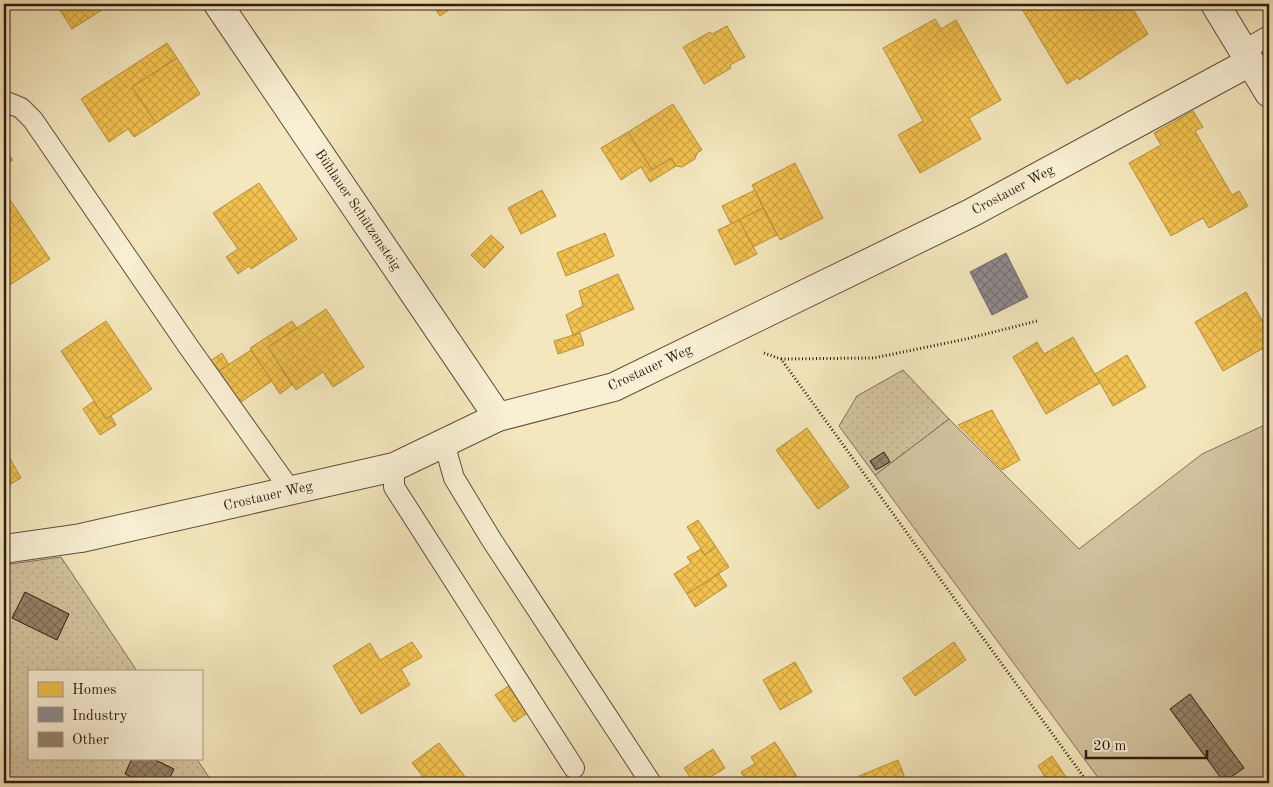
<svg xmlns="http://www.w3.org/2000/svg" width="1273" height="787" font-family="'Old Standard TT',serif">
  <style>
    .green { fill: #d3c4a0; stroke: #827058 }
    .garden { fill: url(#garden-dots); stroke: #827058 }
    .homes { fill: url(#homes-cross-hatch); stroke: #b88f3b }
    .industry { fill: url(#industry-cross-hatch); stroke: #716b6b }
    .building { fill: url(#building-cross-hatch); stroke: #311b10 }
    .lines { fill: none; stroke-linecap: round; stroke-linejoin: round }
    .service-casing { stroke: #624e3b; stroke-width: 22 }
    .minor-casing { stroke: #624e3b; stroke-width: 30 }
    .path { stroke: #311b10; stroke-width: 3; stroke-dasharray: 1 2.5; stroke-linecap: butt }
    .service { stroke: #f8efd4; stroke-width: 20 }
    .minor { stroke: #f8efd4; stroke-width: 28 }
    .labels { text-anchor: middle; dominant-baseline: central; stroke-width: 5; stroke-linejoin: round; paint-order: stroke }
    .street-label { font-size: 14px; fill: #311b10; stroke: #f8efd4 }
  </style>
  <defs>
    <pattern id="garden-dots" width="8" height="8" patternUnits="userSpaceOnUse" patternTransform="scale(1.25)"><rect width="8" height="8" fill="#d3c4a0"/><path d="M2 2h.1M6 6h.1" fill="none" stroke="#b6a889" stroke-width="1.8" stroke-linecap="round"/></pattern>
    <pattern id="homes-cross-hatch" width="8" height="8" patternUnits="userSpaceOnUse" patternTransform="scale(1.25)"><rect width="8" height="8" fill="#f2c14e"/><path d="M0 0l8 8M0 8l8-8" fill="none" stroke="#d0a543"/></pattern>
    <pattern id="industry-cross-hatch" width="8" height="8" patternUnits="userSpaceOnUse" patternTransform="scale(1.25)"><rect width="8" height="8" fill="#8d8d92"/><path d="M0 0l8 8M0 8l8-8" fill="none" stroke="#747276"/></pattern>
    <pattern id="building-cross-hatch" width="8" height="8" patternUnits="userSpaceOnUse" patternTransform="scale(1.25)"><rect width="8" height="8" fill="#96856a"/><path d="M0 0l8 8M0 8l8-8" fill="none" stroke="#7b6c56"/></pattern>
  </defs>
  <rect width="100%" height="100%" fill="#f4e7bd"/>
  <filter id="stains"><feTurbulence type="fractalNoise" baseFrequency=".004" numOctaves="4"/><feColorMatrix values="0 0 0 0 .2 0 0 0 0 .09 0 0 0 0 .02 0 0 0 .5 -.17"/></filter>
  <radialGradient id="worn" r=".72"><stop offset=".6" stop-color="#630" stop-opacity="0"/><stop offset="1" stop-color="#630" stop-opacity=".3"/></radialGradient>
  <path class="green" d="M949,419L1079,549L1202,454L1269,423V783H1102L875,475Z"/>
  <g class="garden">
    <path d="M903,370L949,419L875,475L839,426L857,396Z"/>
    <path d="M61,557L137,671H29V758H196L213,783H4V565Z"/>
  </g>
  <g class="homes">
    <path d="M56,4H111L72,29Z"/>
    <path d="M432,4H458L440,16Z"/>
    <path d="M1031,4H1130L1148,34L1079,80L1078,77L1067,84L1022,9Z"/>
    <path d="M935,19L941,29L956,20L1001,100L969,118L981,139L920,173L898,135L923,121L883,48Z"/>
    <path d="M727,26L745,57L730,65L731,68L704,84L683,47L710,32L712,34Z"/>
    <path d="M167,43L177,58L132,87L156,123L134,137L128,129L109,142L81,99Z"/>
    <path d="M177,58L200,94L156,123L132,87Z"/>
    <path d="M673,104L702,150L697,153L695,159L682,167L676,166L671,158L652,170L628,132Z"/>
    <path d="M1193,111L1203,127L1195,131L1232,195L1239,191L1248,206L1209,228L1203,218L1171,236L1129,163L1161,145L1154,133Z"/>
    <path d="M628,132L652,170L671,158L676,166L650,182L641,167L621,180L601,148Z"/>
    <path d="M4,148L13,160L4,166Z"/>
    <path d="M795,163L823,218L780,240L752,185Z"/>
    <path d="M259,183L297,239L251,269L249,266L238,274L226,257L238,249L213,213Z"/>
    <path d="M542,190L556,216L521,234L508,208Z"/>
    <path d="M755,190L763,208L731,224L722,206Z"/>
    <path d="M4,191L50,259L5,288L4,287Z"/>
    <path d="M763,208L777,235L753,247L739,220Z"/>
    <path d="M739,220L757,254L735,265L718,230Z"/>
    <path d="M605,233L614,256L566,276L557,253Z"/>
    <path d="M491,235L504,247L484,268L471,255Z"/>
    <path d="M618,274L634,309L573,335L566,315L583,306L579,291Z"/>
    <path d="M1246,292L1269,332V345L1223,371L1195,322Z"/>
    <path d="M326,309L364,367L333,387L323,372L296,390L268,347Z"/>
    <path d="M106,321L152,389L106,419L61,351Z"/>
    <path d="M292,321L297,328L268,347L292,385L280,394L250,348Z"/>
    <path d="M580,333L584,345L558,354L554,341Z"/>
    <path d="M1073,337L1100,383L1046,414L1013,357L1037,342L1044,354Z"/>
    <path d="M251,350L272,381L238,404L214,374Z"/>
    <path d="M222,353L229,365L214,374L206,364Z"/>
    <path d="M1127,355L1146,387L1113,406L1095,374Z"/>
    <path d="M94,401L106,419L111,416L116,425L100,435L83,409Z"/>
    <path d="M992,410L1020,460L1002,470L958,425Z"/>
    <path d="M807,428L849,487L818,509L776,450Z"/>
    <path d="M6,451L21,478L4,488V452Z"/>
    <path d="M698,520L716,547L705,555L687,527Z"/>
    <path d="M716,547L729,567L687,594L674,574L691,563L687,557L701,549L705,555Z"/>
    <path d="M719,574L727,586L695,607L687,594Z"/>
    <path d="M412,642L422,657L401,669L410,685L361,714L333,666L370,643L380,660Z"/>
    <path d="M954,642L966,660L915,696L903,678Z"/>
    <path d="M795,662L812,692L780,710L763,680Z"/>
    <path d="M510,685L529,712L514,722L495,695Z"/>
    <path d="M775,742L801,783H748L741,772L755,764L751,757Z"/>
    <path d="M439,743L470,783H428L412,763Z"/>
    <path d="M713,749L725,768L701,783H694L684,768Z"/>
    <path d="M1052,756L1070,783H1049L1038,766Z"/>
    <path d="M898,760L907,783H862L859,776Z"/>
  </g>
  <path class="industry" d="M1006,253L1028,297L992,315L970,272Z"/>
  <g class="building">
    <path d="M884,452L890,462L876,470L870,461Z"/>
    <path d="M25,592L69,614L57,640L12,618Z"/>
    <path d="M1190,694L1244,768L1224,782L1170,709Z"/>
    <path d="M132,758H151L174,769L167,783H144L125,774Z"/>
  </g>
  <g class="lines">
    <g class="service-casing">
      <g id="service">
        <path d="M1243,51L1269,36"/>
        <path d="M4,101L21,108L33,120L188,346L291,491"/>
        <path d="M444,443L454,478L491,539L651,783"/>
        <path d="M394,467V487L574,768"/>
      </g>
    </g>
    <g class="minor-casing">
      <g id="minor">
        <path d="M218,4L498,417"/>
        <path d="M1215,4L1269,93"/>
        <path d="M4,549L81,538L394,467L498,417L614,387L971,213L1250,62"/>
      </g>
    </g>
    <g class="path">
      <path d="M764,353L781,359L1088,783"/>
      <path d="M781,359L874,358L966,339L1037,321"/>
    </g>
    <use href="#service" class="service"/>
    <use href="#minor" class="minor"/>
  </g>
  <g class="labels">
    <g class="street-label">
      <text transform="translate(1013 190) rotate(-28)">Crostauer Weg</text>
      <text transform="translate(358 210) rotate(56)">Bühlauer Schützensteig</text>
      <text transform="translate(650 368) rotate(-25)">Crostauer Weg</text>
      <text transform="translate(268 496) rotate(-13)">Crostauer Weg</text>
    </g>
  </g>
  <rect width="1273" height="787" fill="none" stroke="#f4e7bd" stroke-width="20"/>
  <rect x="5" y="5" width="1263" height="777" fill="none" stroke="#311b10" stroke-width="2.5"/>
  <rect x="10" y="10" width="1253" height="767" fill="none" stroke="#311b10"/>
  <rect x="28" y="670" width="175" height="90" fill="#f8efd4" stroke="#a89a86"/>
  <rect x="38" y="682" width="25" height="15" fill="#f2c14e" stroke="#a89a86"/>
  <text x="72" y="694" font-size="15" fill="#311b10">Homes</text>
  <rect x="38" y="707" width="25" height="15" fill="#8d8d92" stroke="#a89a86"/>
  <text x="72" y="720" font-size="15" fill="#311b10">Industry</text>
  <rect x="38" y="732" width="25" height="15" fill="#96856a" stroke="#a89a86"/>
  <text x="72" y="744" font-size="15" fill="#311b10">Other</text>
  <path d="M1086 750v8h121v-8" fill="none" stroke="#311b10" stroke-width="2.5"/>
  <text x="1093" y="750" font-size="15" fill="#311b10" stroke="#f8efd4" stroke-width="4" paint-order="stroke">20 m</text>
  <rect width="100%" height="100%" filter="url(#stains)"/>
  <rect width="100%" height="100%" fill="url(#worn)"/>
</svg>
